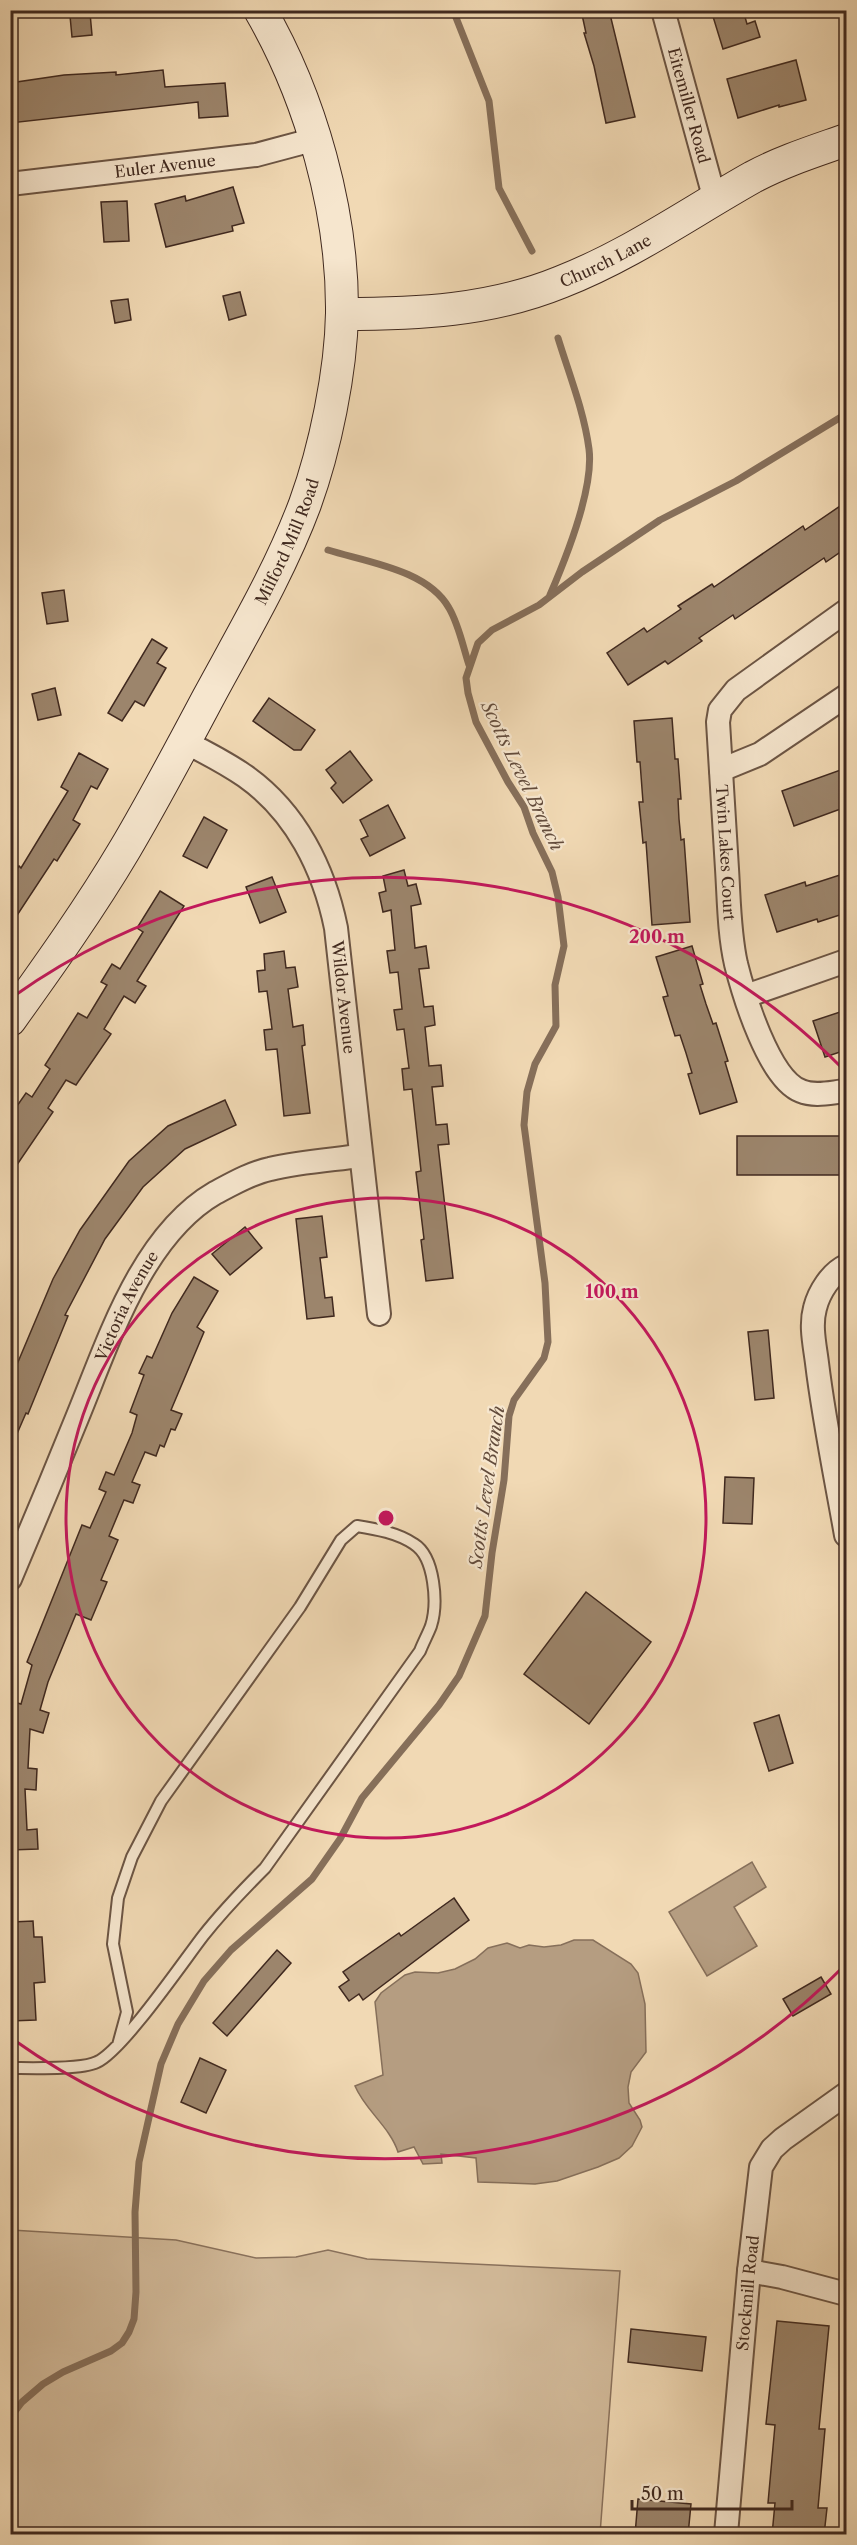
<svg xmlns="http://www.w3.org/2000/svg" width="857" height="2545" font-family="'Libre Caslon Text',serif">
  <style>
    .green { fill: #d3bb9b; stroke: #8a725d; stroke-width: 1.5 }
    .water { fill: #b59d81; stroke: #866f5a; stroke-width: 1.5 }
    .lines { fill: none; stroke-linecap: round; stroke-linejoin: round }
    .stream { stroke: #866f5a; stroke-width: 7 }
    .building { fill: #9c856c; stroke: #40291f; stroke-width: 1.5 }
    .lane-casing { stroke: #6c5544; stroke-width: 14 }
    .street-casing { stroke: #6c5544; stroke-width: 26 }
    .secondary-casing { stroke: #40291f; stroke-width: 34 }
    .lane { stroke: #f6e6ce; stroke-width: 10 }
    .street { stroke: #f6e6ce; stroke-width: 22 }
    .secondary { stroke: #f6e6ce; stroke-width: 32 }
    .ring { fill: none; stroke: #c2185b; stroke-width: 3 }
    .labels { text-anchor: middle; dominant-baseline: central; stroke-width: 4.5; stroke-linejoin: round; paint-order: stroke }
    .street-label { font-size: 16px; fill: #40291f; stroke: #f6e6ce }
    .water-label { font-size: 18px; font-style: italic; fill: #634c3c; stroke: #f6e6ce }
    .centre { fill: #c2185b; stroke: #f6e6ce; stroke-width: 3 }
    .ring-label { font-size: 18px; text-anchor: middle; font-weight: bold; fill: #c2185b; stroke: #f6e6ce; stroke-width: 4.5; stroke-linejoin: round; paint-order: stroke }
  </style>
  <rect width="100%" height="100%" fill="#f1d9b4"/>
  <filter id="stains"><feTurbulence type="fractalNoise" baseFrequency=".00333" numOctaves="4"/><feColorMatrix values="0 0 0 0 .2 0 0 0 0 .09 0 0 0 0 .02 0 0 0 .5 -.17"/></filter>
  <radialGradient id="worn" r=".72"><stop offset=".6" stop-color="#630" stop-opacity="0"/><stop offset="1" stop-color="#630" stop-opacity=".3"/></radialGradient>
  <path class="green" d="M11,2230L176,2240L256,2258L296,2257L328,2250L367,2259L620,2271L600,2534H11Z"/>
  <g class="water">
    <path d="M752,1862L766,1887L734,1907L757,1946L707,1976L669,1912Z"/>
    <path d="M574,1940H593L631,1964L638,1973L645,2004L646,2052L631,2072L628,2087L629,2103L640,2120L642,2127L632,2146L619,2158L598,2167L557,2181L535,2184L478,2182L476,2158L441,2154L442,2163L423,2164L414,2147L398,2152C390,2127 365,2110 355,2086L383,2075L375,2002L381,1993L405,1975L415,1972L438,1973L455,1969L475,1959L488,1948L507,1943L520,1948L529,1945L544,1947L561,1945Z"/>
  </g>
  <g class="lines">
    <g class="stream">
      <path d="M453,10L489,101L499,188L532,251"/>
      <path d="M328,550C367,562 428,570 449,608C459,625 463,647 469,665"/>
      <path d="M550,595C566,558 594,488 589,449C584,411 569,374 558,338"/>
      <path d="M10,2418L22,2402L43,2384L63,2372L111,2351L122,2343L129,2332L134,2319L136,2292L135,2212L139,2162L161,2064L178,2024L204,1981L231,1950L312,1879L340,1839L362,1798L439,1705L459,1676L485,1616L492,1553L504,1480L509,1416L514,1400L544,1358L548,1342L545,1283L524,1125L527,1092L535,1064L556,1026L555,985L564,946L558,897L552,872L533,833L524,807L508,782L476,722L468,693L466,678L478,643L492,630L539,605L582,572L660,520L736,481L846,414"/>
    </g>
  </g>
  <g class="building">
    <path d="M581,10H609L635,117L606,123L594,66L584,33H586Z"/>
    <path d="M711,10H743L747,24L755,21L760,37L723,49Z"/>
    <path d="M90,13L92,35L72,37L70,16Z"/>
    <path d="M796,60L806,100L779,107V105L738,118L727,79Z"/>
    <path d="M163,70L165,87L225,83L228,116L199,118L198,102L10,123V83L64,75L116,72V75Z"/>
    <path d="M233,187L244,223L232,226L233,231L166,247L155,204L185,196L186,201Z"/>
    <path d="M127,201L129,241L104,242L101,202Z"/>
    <path d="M240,292L246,315L229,320L223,296Z"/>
    <path d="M128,299L131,320L115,323L111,301Z"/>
    <path d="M846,502V548L826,562L824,558L735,619L733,615L699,638L702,641L668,664L665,661L628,685L607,653L644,628L647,632L681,609L678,606L712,584L714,587L803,526L805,530Z"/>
    <path d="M64,590L68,621L47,624L42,593Z"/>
    <path d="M152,639L167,648L157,663L166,668L144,706L135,701L122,721L108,713Z"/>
    <path d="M55,688L61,715L38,720L32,694Z"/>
    <path d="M269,698L315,730L301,750H294L253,721Z"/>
    <path d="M672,718L675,759H678L681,799H678L679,819L681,840L684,839L690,922L652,925L646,842L643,843L641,822L639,802H643L640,762H637L634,721Z"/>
    <path d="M350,751L372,780L343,803L331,788L336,783L326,770Z"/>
    <path d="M79,753L108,769L97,789L91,786L73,820L80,824L57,861L54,859L10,926V880L19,866L21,868L68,791L61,787Z"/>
    <path d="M846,768V807L794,826L782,791Z"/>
    <path d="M388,805L405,838L370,856L361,839L368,836L360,820Z"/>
    <path d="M204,817L227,830L207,868L183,856Z"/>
    <path d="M404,870L408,886L416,884L421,904L411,906L415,948L426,946L429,968L419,969L424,1007L433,1006L435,1025L425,1027L429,1066L441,1065L443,1086L432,1087L436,1125L447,1124L449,1144L438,1145L453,1278L426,1281L421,1240L424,1239L416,1172L421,1171L412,1089L404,1090L402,1069L409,1068L404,1029L397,1030L394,1010L402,1009L398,972L390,973L387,951L395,950L391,910L383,912L379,893L386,891L383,876Z"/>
    <path d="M846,873V913L818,922L817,919L777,932L765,895L805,882L806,886Z"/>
    <path d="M272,877L286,912L260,923L246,887Z"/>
    <path d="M160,891L184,906L137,981L146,986L135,1003L124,996L104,1029L111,1034L76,1085L66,1080L48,1108L53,1112L10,1175V1116L26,1093L32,1097L50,1069L45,1065L78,1013L87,1018L107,985L101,982L112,964L120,969L143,932L137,928Z"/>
    <path d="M692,946L703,984L700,985L706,1004L713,1024L716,1023L728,1061L725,1062L737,1102L700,1114L688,1074L692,1073L686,1053L680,1035L675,1036L663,997L668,996L656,957Z"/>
    <path d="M284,951L286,968L295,967L298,987L288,989L293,1027L303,1025L305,1045L302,1046L310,1113L284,1116L277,1049L266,1050L264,1030L272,1029L267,991L259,992L257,971L265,970L264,954Z"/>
    <path d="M846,1010V1050L825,1057L813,1021Z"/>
    <path d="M225,1100L236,1125L185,1149L143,1187L105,1239L65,1315L68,1316L28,1414L26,1413L10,1450V1381L53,1279L80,1230L129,1161L168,1126Z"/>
    <rect x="737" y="1136" width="109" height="39"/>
    <path d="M322,1216L327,1257L320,1258L325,1298L332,1297L334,1316L307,1319L296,1219Z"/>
    <path d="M245,1227L262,1248L230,1275L212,1254Z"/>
    <path d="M194,1277L218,1291L197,1327L204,1332L171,1410L182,1414L175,1430L171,1429L164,1447L160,1445L156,1456L145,1452L132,1482L140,1485L133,1503L124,1500L109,1536L118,1540L101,1580L107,1582L91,1620L76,1614L48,1682L40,1710L49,1713L43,1733L30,1729L28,1768L37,1769L36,1790L25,1789L27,1830L37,1829L38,1849L10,1850V1701L21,1704L32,1665L27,1662L82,1525L90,1528L106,1492L99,1489L106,1472L114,1475L132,1433L137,1415L130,1412L144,1375L139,1373L147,1356L152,1358L172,1313Z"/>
    <path d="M768,1330L774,1398L755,1400L748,1332Z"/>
    <path d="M725,1477L754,1478L752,1524L723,1523Z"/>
    <path d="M586,1592L651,1642L589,1724L524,1674Z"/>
    <path d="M779,1715L793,1763L769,1771L754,1723Z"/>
    <path d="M454,1898L469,1920L363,2000L359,1994L349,2001L339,1987L349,1980L343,1972L399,1933L401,1936Z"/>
    <path d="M33,1921L34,1937H42L45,1982L34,1983L36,2020L10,2021L12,1922Z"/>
    <path d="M277,1950L291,1963L227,2036L213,2023Z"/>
    <path d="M821,1977L831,1994L793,2016L783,1999Z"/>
    <path d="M200,2058L226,2070L206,2113L181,2102Z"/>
    <path d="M777,2321L829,2326L819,2429H825L818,2508H827L824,2535H772L775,2503H768L775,2425L766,2424Z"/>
    <path d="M631,2329L706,2337L702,2371L628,2362Z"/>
    <path d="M638,2499L691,2504L688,2535H635Z"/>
  </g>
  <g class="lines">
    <g class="lane-casing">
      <path id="lane" d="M10,2068C30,2068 81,2070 97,2062C122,2051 183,1962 203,1936C222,1912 243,1890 265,1868L420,1651C423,1643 428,1634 431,1626C438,1604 435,1557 414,1544C398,1533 376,1529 357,1526L341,1540L300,1607L161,1801L132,1857L118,1898L113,1944L127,2012L118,2045"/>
    </g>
    <g class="street-casing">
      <g id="street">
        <path id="s1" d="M663,10L715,200"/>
        <path id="s2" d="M10,184L256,155L316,139"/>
        <path id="s3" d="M846,611L736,690L720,710L718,722C721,771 724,820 727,869C729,900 729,933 736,964C744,996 769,1079 801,1091C815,1097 832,1092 846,1091"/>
        <path id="s4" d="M185,742C205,752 226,763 245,776C296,812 324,869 336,928L379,1314"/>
        <path d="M721,770L760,754L846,696"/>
        <path d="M746,996L846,961"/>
        <path d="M846,1266C831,1273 819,1292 815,1308C810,1326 815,1346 817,1363C824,1421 836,1478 846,1535"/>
        <path id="s5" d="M10,1579C33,1525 55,1472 77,1418C108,1343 141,1236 215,1193C232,1184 251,1173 270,1169C299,1162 330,1160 360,1156"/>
        <path d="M749,2271L782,2277L846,2294"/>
        <path id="s6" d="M726,2534L749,2271L761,2167L772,2149L783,2139L846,2094"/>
      </g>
    </g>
    <g class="secondary-casing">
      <g id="secondary">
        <path id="s7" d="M342,314C417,314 490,311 561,282C630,255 689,213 753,177C783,161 815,151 846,140"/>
        <path id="s8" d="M10,1020C50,964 90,908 125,849C154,800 181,749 208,698C242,635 280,571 305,504C325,449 341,372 342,313C343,212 311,98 260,10"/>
      </g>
    </g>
    <use href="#lane" class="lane"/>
    <use href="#street" class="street"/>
    <use href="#secondary" class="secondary"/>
  </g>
  <g class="ring">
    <circle cx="386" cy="1518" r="320"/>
    <path d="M843 1967A641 641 0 0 1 14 2040M14 996A641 641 0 0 1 843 1069"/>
  </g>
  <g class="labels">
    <g class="street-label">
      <text stroke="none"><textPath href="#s1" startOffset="99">Eitemiller Road</textPath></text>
      <text stroke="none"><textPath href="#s2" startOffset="156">Euler Avenue</textPath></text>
      <text stroke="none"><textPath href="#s7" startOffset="272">Church Lane</textPath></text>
      <text stroke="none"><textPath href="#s8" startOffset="554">Milford Mill Road</textPath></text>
      <text stroke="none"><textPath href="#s3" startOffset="304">Twin Lakes Court</textPath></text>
      <text stroke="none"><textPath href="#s4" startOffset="320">Wildor Avenue</textPath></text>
      <text stroke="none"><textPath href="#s5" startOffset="297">Victoria Avenue</textPath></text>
      <text stroke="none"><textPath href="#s6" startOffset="242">Stockmill Road</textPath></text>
    </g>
    <g class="water-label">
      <text transform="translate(522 776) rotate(64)">Scotts Level Branch</text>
      <text transform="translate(487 1487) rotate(-82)">Scotts Level Branch</text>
    </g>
  </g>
  <circle cx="386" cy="1518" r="9" class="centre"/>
  <g class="ring-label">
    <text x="657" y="943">200 m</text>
    <text x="612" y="1298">100 m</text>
  </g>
  <rect width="857" height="2545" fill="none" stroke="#f1d9b4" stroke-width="36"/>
  <rect x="12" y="12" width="833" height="2521" fill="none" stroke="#40291f" stroke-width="3"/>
  <rect x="18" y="18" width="821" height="2509" fill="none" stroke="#40291f" stroke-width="1.5"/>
  <path d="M632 2500v9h160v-9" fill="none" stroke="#40291f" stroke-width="3"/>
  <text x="641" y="2500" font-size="18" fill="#40291f" stroke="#f6e6ce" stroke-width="4.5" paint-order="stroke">50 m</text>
  <rect width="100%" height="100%" filter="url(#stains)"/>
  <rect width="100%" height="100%" fill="url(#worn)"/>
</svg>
